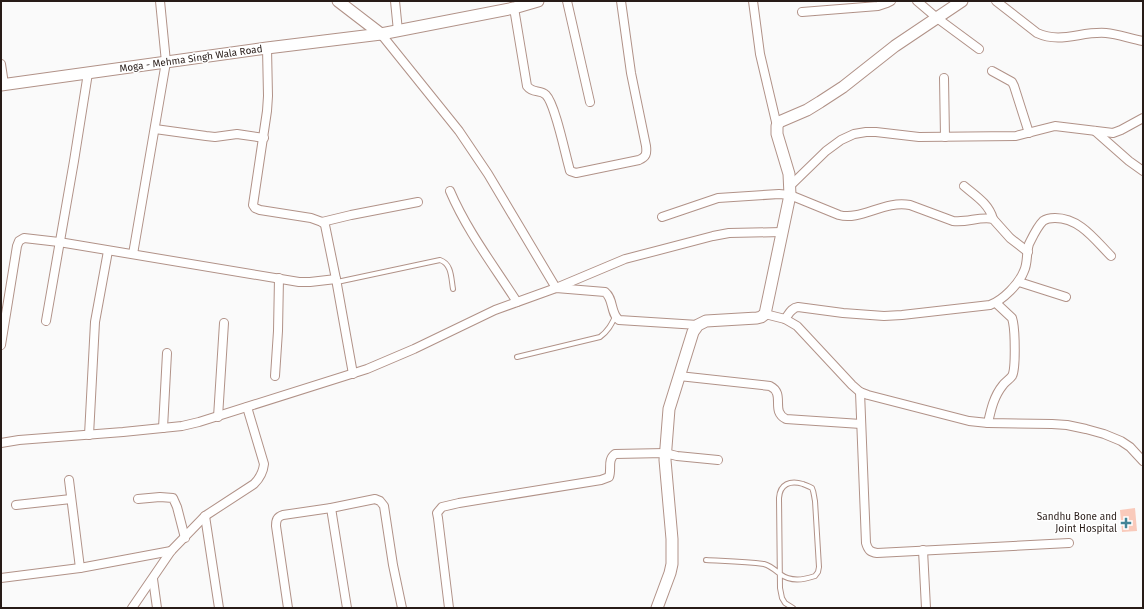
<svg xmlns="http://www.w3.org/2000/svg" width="1144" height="609" font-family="'Fira Sans',sans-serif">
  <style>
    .building { fill: #f9cabb }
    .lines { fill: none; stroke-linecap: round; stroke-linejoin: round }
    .lane-casing { stroke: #b19288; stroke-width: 6 }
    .street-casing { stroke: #b19288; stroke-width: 10 }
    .secondary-casing { stroke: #b19288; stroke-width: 13 }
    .lane { stroke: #fff; stroke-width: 4 }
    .street { stroke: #fff; stroke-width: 8 }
    .secondary { stroke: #fff; stroke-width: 11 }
    .poi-dot { fill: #438497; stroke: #fff; stroke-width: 1.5 }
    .labels { text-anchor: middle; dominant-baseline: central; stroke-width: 3; stroke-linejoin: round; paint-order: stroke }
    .street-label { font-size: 10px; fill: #271b17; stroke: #fff }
    .poi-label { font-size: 10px; fill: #271b17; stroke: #fff; text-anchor: end }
  </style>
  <rect width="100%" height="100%" fill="#fafafa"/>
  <path class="building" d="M1135,508L1137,531L1122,532L1120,510Z"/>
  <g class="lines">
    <g class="lane-casing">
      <g id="lane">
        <path d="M337,282L440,260C452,264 451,278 453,289"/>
        <path d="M517,357L600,337C608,331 611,325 615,317"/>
        <path d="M706,560C725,561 745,561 764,564C771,566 775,570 780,574C791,582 803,580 815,576L818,572L819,567L815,501C814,497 814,492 812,488C809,486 805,485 803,484C790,480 780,484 779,498L780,588L782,598L785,603L793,608"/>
      </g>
    </g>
    <g class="street-casing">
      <g id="street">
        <path d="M395,1L398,31"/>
        <path d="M567,1L590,102"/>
        <path d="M753,1L760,54L777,126"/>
        <path d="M917,1L937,18L979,49"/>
        <path d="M996,1L1037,33C1061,44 1081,31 1106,33C1118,34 1131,39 1143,41"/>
        <path d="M514,8L527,86C533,94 540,89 546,95C555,104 565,153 569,167L570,171L576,173L639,160C646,157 647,154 646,146L631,73L621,1"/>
        <path d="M802,12L878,6L887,3L891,1"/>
        <path d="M381,34L459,131L488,174L556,288L625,259L713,236L729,233L782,232"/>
        <path d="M267,48L268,96L267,111L253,205L255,208L260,210L311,218L322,222L325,225L336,279L353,374"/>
        <path d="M1,64L4,84"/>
        <path d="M992,71L1012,82L1014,86L1029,133"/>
        <path d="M944,78L945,137"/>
        <path d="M155,129L206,136L215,137L237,134L264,138"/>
        <path d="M1095,131L1129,161L1143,171"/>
        <path d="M790,186L826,151L841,140L854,134L866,132H876L919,137L1016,136L1055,126L1113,133L1121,130L1143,118"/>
        <path d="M964,186C976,196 989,204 993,219"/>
        <path d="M450,191C467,231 494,266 517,302"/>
        <path d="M662,217L718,198L779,194L790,195L839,215C861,221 884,200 910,205L953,221C967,223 980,216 993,219L1010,238L1028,252"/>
        <path d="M322,222L351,215L418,202"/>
        <path d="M133,254L166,62L160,1"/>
        <path d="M1019,282L1066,297"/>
        <path d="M765,314L785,319L797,326L852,385L860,392L868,395L969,421L988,423L1052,424L1067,425L1086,429L1104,434L1121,441L1130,447L1143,461"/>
        <path d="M785,319C789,314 791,308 798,307L843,313L884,316L902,315L990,305C1003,300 1019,284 1024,271C1028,263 1026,253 1029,244C1033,236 1037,227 1043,221C1047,218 1051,218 1055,218C1080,218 1095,240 1111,256"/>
        <path d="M46,321L74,161L88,73"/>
        <path d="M1,345L17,246L19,241L24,238L59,242L299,282H310L336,279"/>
        <path d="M275,376L278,331L279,278"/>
        <path d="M679,376L770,386C786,394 770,411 786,419L861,424"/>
        <path d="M860,392L866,543C868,550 870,552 877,553L1069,543"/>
        <path d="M218,417L224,323"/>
        <path d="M988,423C991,409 994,396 1003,385C1005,382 1010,379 1012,376C1016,369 1015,332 1013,322L1012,318L996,303"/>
        <path d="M163,428L167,353"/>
        <path d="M89,435L95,322L108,251"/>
        <path d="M1,443L19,440L123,432L182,426L199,422L367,369L414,349L495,310L556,288L605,292C614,299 610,313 619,320L698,325"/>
        <path d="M69,480L80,568"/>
        <path d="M138,499L160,497L173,498L177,507L185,538"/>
        <path d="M16,505L71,499"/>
        <path d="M331,508L347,608"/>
        <path d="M205,516L219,608"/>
        <path d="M923,550L926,608"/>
        <path d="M1,578L80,568L171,551"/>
        <path d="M153,579L157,608"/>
        <path d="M132,608L171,551L205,516L254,484C260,478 263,473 264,464L247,407"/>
        <path d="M288,608L276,526C276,520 277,517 283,515L331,508L375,499L380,501L384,506L393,565L402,608"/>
        <path d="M449,608L438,518L437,513L442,507L459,503L601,480L609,477C612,469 607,460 615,454L665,453L677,456L718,460"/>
      </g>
    </g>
    <g class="secondary-casing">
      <g id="secondary">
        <path d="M338,1L381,34L514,8L538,1"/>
        <path d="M1,85L267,48L381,34"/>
        <path d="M657,608L670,573L672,564V539L665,460L669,409L693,332L698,325L706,321L757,318L761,317L765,314L790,195L789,174L777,134V126L779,122L807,110L820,102L843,87L895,46L962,1"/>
      </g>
    </g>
    <use href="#lane" class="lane"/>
    <use href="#street" class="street"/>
    <use href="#secondary" class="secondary"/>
  </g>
  <path class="poi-dot" d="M1124 517h4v4h4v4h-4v4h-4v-4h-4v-4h4z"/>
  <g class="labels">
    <g class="street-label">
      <text transform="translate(191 59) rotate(-8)">Moga - Mehma Singh Wala Road</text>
    </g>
    <g class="poi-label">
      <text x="1117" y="517">Sandhu Bone and<tspan x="1117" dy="12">Joint Hospital</tspan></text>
    </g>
  </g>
  <rect width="1144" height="609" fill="none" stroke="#271b17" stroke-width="4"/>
</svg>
